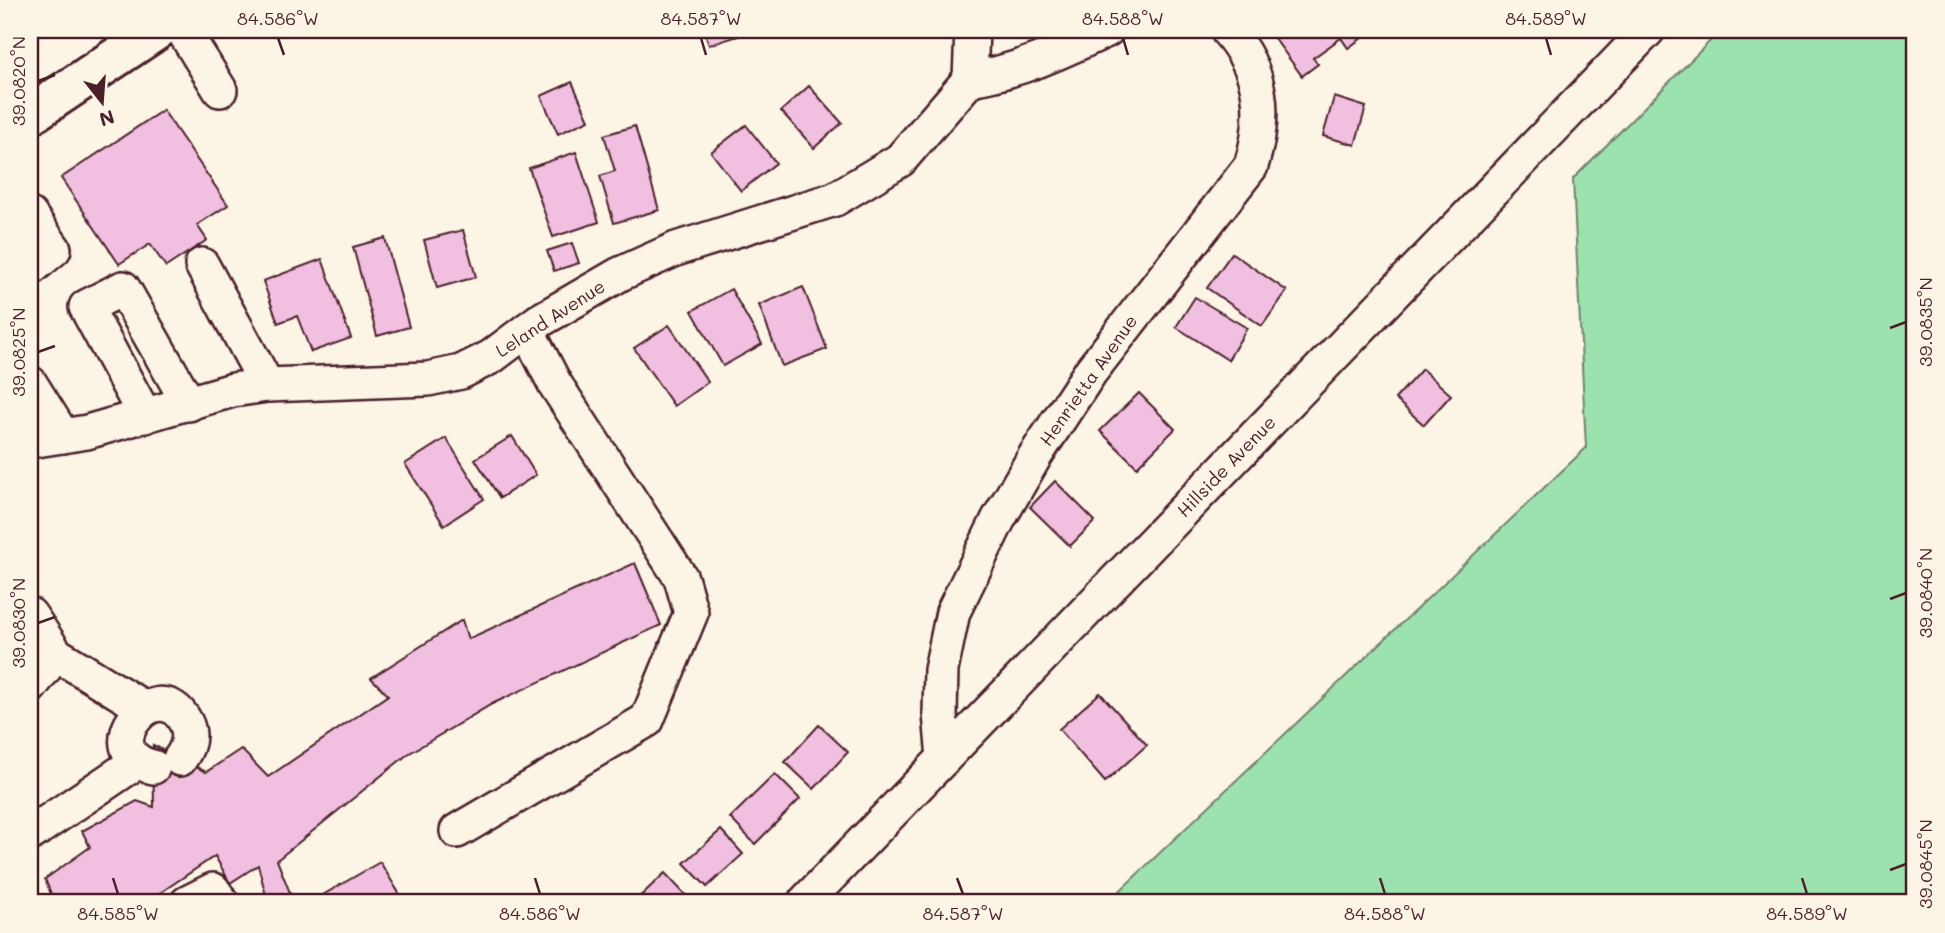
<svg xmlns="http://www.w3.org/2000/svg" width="1945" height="933" font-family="Mali,sans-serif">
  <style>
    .green { fill: #9ce2af; stroke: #73806d; stroke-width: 2 }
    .building { fill: #f1bfdf; stroke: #4a1f2b; stroke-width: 2 }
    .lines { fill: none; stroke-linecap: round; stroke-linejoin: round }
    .minor-casing { stroke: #4a1f2b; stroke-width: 38 }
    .major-casing { stroke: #4a1f2b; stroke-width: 44 }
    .minor { stroke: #fcf5e5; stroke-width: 33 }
    .major { stroke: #fcf5e5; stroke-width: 38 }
    .ticks { fill: none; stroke: #4a1f2b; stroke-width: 2.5 }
    .labels { text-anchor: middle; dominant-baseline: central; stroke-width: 5; stroke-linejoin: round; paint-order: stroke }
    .street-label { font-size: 18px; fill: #4a1f2b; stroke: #fcf5e5 }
    .neatline { fill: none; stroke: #4a1f2b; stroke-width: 2.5 }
    .ticks-label { font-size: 18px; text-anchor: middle; fill: #4a1f2b }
  </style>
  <rect width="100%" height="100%" fill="#fcf5e5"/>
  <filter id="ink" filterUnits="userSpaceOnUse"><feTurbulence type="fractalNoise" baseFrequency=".0143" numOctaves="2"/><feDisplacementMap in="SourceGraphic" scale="14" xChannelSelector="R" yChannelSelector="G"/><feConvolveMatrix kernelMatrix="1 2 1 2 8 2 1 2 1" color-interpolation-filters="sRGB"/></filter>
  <g filter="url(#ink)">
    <path class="green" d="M1721,30H1915V903H1107L1586,448L1573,179Z"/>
    <g class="building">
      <path d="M704,30H751V32L709,45Z"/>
      <path d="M1373,30L1348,48L1341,38L1313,58L1318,64L1302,76L1269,31Z"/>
      <path d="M572,82L589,120L558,134L541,96Z"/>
      <path d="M809,86L842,123L814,148L781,111Z"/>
      <path d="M1334,97L1366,107L1355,145L1323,136Z"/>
      <path d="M163,110L228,205L197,225L207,240L166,267L150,244L119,264L61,178Z"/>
      <path d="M746,125L776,163L741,191L711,152Z"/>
      <path d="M635,126L659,210L614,223L600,176L615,171L604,135Z"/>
      <path d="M576,152L599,222L553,237L529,168Z"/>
      <path d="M463,230L476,277L437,288L424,240Z"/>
      <path d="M385,238L409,327L377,336L353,247Z"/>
      <path d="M572,243L579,263L554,271L547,251Z"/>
      <path d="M1232,253L1287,291L1262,326L1207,288Z"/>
      <path d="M322,259L351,338L311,352L297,316L278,323L263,281Z"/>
      <path d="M803,287L827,349L782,366L759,305Z"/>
      <path d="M731,289L762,344L723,366L692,311Z"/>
      <path d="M1195,297L1247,328L1228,360L1176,327Z"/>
      <path d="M669,325L708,382L674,406L634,348Z"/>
      <path d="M1422,369L1451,395L1424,425L1395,399Z"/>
      <path d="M1139,393L1175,429L1137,467L1100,431Z"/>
      <path d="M512,436L536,475L500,498L475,459Z"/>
      <path d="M446,438L484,499L444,525L405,464Z"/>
      <path d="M1055,481L1095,521L1070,546L1030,507Z"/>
      <path d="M635,563L661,625L492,704L408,754L277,860L294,903H268L258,865L230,883L215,856L145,903H48L53,899L45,879L90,847L82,831L137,801L154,807L153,745L206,772L241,749L268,777L388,695L371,678L462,620L468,639Z"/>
      <path d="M1100,693L1147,745L1105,782L1059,729Z"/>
      <path d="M819,725L848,752L814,789L785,762Z"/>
      <path d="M775,774L800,799L755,844L730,818Z"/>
      <path d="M721,830L743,854L707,887L684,863Z"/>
      <path d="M380,862L402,898L394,903H309Z"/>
      <path d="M665,873L693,903H633Z"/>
    </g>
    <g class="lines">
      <g class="minor-casing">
        <g id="minor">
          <path d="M183,30L220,90"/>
          <path d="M970,79C1020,71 1062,51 1107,30"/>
          <path d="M30,215L54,249L30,269"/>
          <path d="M202,265L267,385"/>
          <path d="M30,383L63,436"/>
          <path d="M145,416L86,307L123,288L189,404"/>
          <path d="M30,441L87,432L233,390L267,385L428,379L461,372L491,357L539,321L620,274L676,249L835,199L900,160L970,79L972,30"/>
          <path d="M30,615L56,654L30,687"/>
          <path d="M56,654L144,708"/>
          <path d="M944,758L940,714L941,670L953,612L998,520L1035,456L1091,371L1251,166C1267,114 1263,71 1227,30"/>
          <path d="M153,767C89,753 158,667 186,723C192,736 188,748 180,759"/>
          <path d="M457,831L647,720L691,613L681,578L555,384L527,330"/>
          <path d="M30,834L138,761"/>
          <path d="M187,903L213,890L222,903"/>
          <path d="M804,903L1648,30"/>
        </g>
      </g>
      <g class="major-casing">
        <path id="major" d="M30,115L157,30"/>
      </g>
      <use href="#minor" class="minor"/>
      <use href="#major" class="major"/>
    </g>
  </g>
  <path class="ticks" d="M278,38L284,55M701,38L706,55M1123,38L1128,55M1546,38L1551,55M38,81L55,75M1890,328L1906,322M38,352L55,346M1890,599L1906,593M38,623L55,617M1890,870L1906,864M113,878L118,894M535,878L540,894M957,878L963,894M1380,878L1385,894M1802,878L1807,894"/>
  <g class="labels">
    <g class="street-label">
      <text transform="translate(550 318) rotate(-33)">Leland Avenue</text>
      <text transform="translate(1088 380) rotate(-55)">Henrietta Avenue</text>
      <text transform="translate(1226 466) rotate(-46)">Hillside Avenue</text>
    </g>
  </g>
  <rect width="1945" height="933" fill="none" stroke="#fcf5e5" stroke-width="77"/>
  <g transform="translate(102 102) rotate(163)" stroke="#fcf5e5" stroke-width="5" paint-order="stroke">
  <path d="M0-5L12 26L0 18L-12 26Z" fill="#4a1f2b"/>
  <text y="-10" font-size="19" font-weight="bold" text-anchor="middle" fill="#4a1f2b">N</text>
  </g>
  <rect x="38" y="38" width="1868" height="856" class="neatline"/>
  <g class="ticks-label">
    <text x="278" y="25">84.586°W</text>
    <text x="701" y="25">84.587°W</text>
    <text x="1123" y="25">84.588°W</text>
    <text x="1546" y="25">84.589°W</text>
    <text transform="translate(19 81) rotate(-90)" y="6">39.0820°N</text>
    <text transform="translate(1926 322) rotate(-90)" y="6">39.0835°N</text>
    <text transform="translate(19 352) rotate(-90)" y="6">39.0825°N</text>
    <text transform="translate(1926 593) rotate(-90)" y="6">39.0840°N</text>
    <text transform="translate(19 623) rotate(-90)" y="6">39.0830°N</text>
    <text transform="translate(1926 864) rotate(-90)" y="6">39.0845°N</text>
    <text x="118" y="920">84.585°W</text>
    <text x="540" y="920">84.586°W</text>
    <text x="963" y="920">84.587°W</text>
    <text x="1385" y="920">84.588°W</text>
    <text x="1807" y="920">84.589°W</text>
  </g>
</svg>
